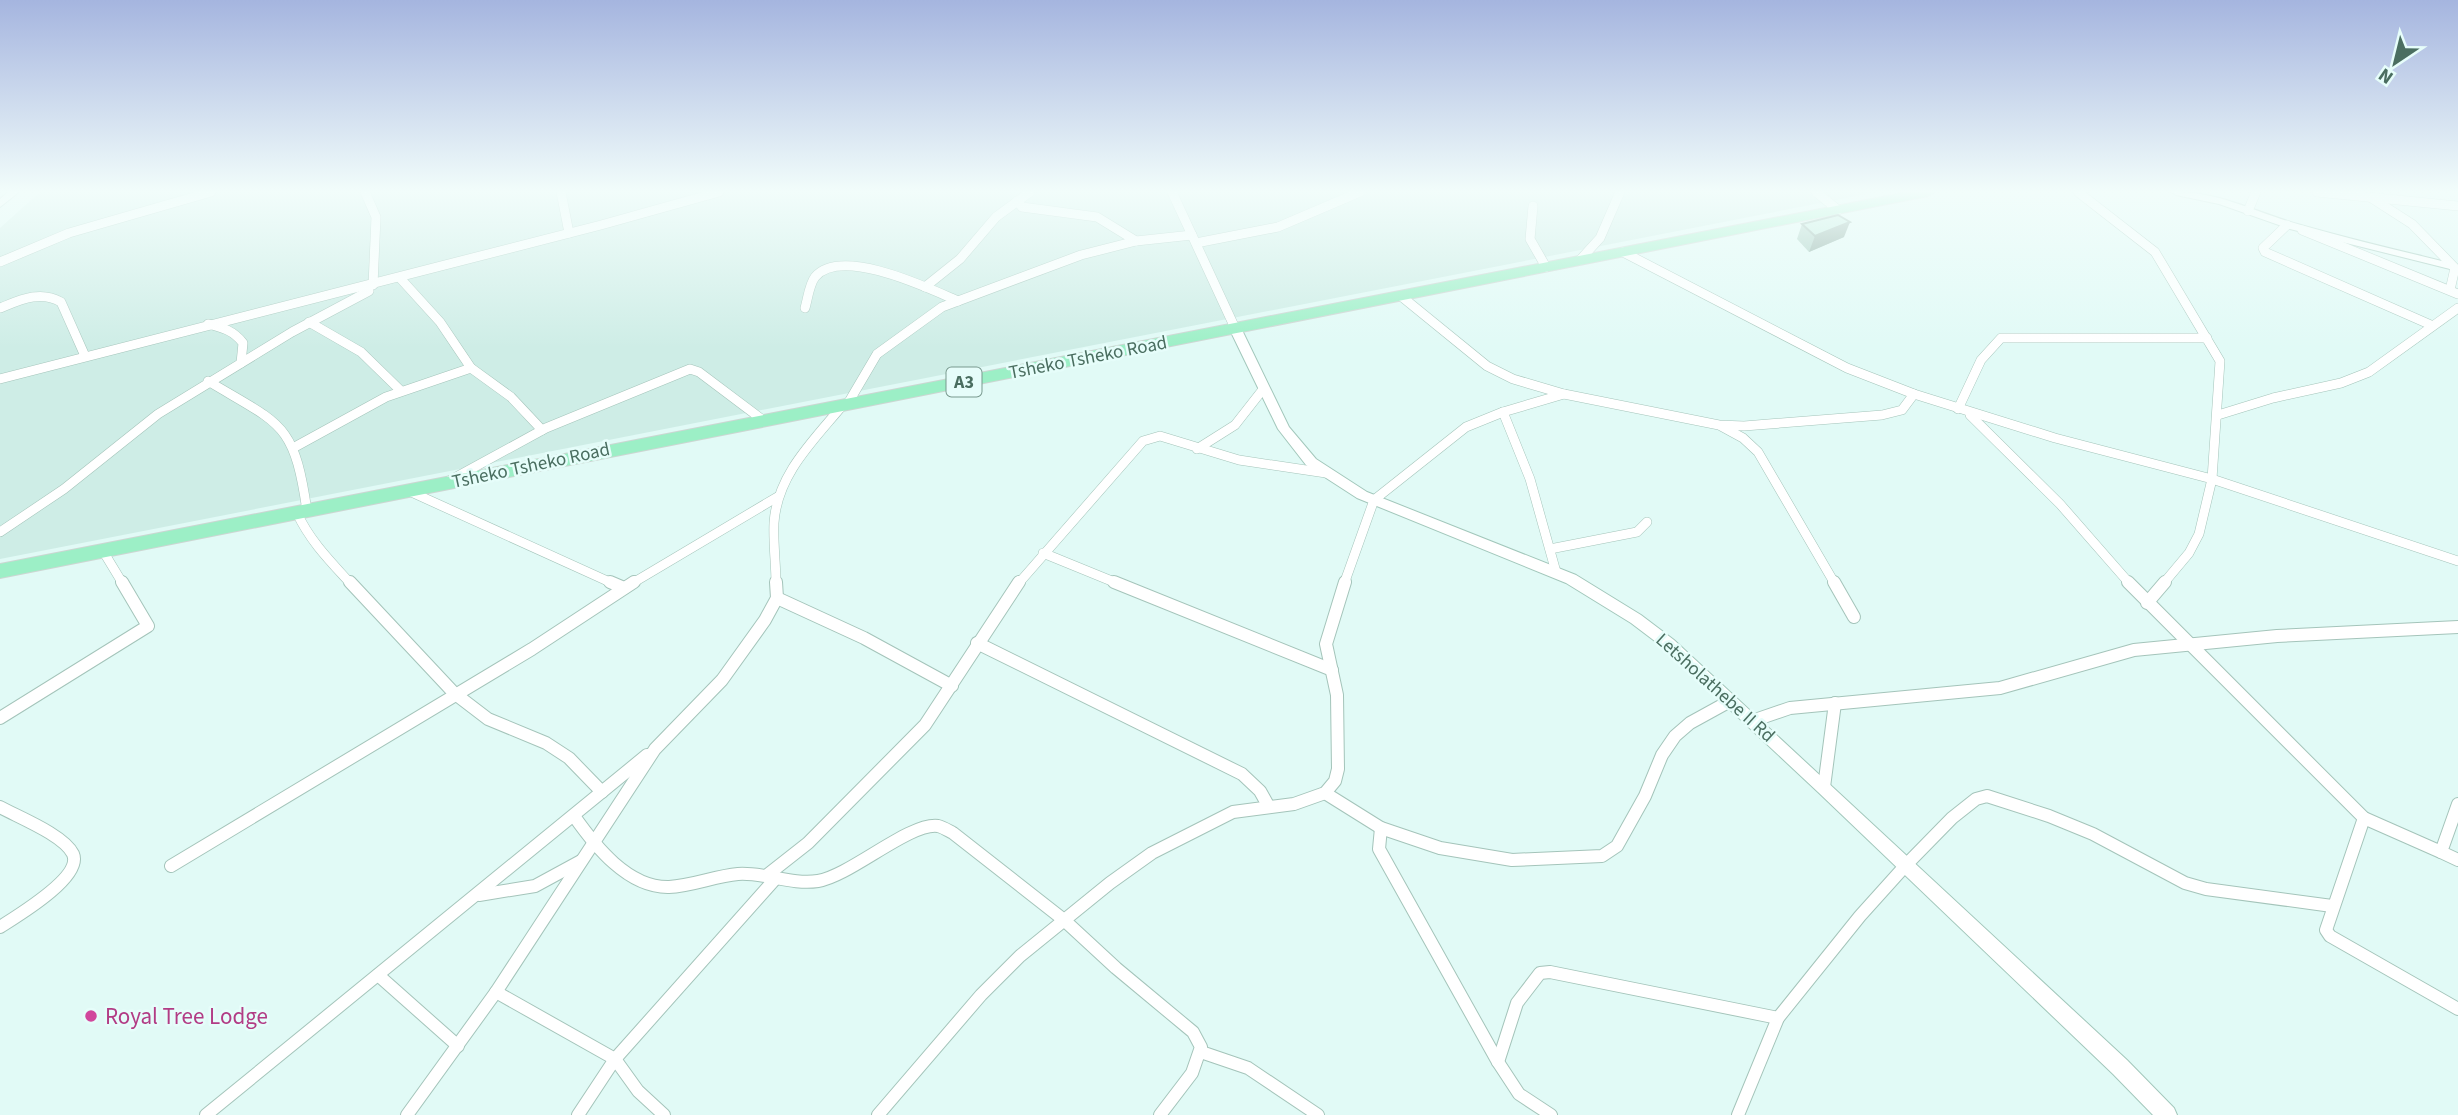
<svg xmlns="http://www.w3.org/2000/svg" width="2458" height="1115" font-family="'Source Sans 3',sans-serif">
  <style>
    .residential { fill: #ceede6 }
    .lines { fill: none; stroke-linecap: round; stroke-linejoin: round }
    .street-far1-casing { stroke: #a4c4ba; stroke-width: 10 }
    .street-casing { stroke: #a4c4ba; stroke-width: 14 }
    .secondary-casing { stroke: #a2c7bb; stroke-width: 2 }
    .highway-casing { stroke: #ccd6d2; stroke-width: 2 }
    .street-far1 { stroke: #fff; stroke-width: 9 }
    .street { stroke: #fff; stroke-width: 12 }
    .secondary { fill: #fff; fill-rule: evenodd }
    .highway { fill: #9cefc6; fill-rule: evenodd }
    .wall { fill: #9fc8bb }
    .shaded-wall { fill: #82a398 }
    .building { fill: #b9e9d9; stroke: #82a398; stroke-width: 2 }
    .hotel-dot { fill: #d1479c; stroke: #e6fdfa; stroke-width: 2.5 }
    .labels { text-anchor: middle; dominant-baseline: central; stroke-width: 5; stroke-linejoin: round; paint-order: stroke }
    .shield { fill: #e6fdfa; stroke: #79998e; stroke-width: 2 }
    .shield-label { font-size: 18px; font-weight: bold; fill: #4a6e60 }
    .street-label { font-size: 19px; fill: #4a6e60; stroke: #e6fdfa }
    .near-hotel-label { font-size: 23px; fill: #b23c85; stroke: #e6fdfa; text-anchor: start }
  </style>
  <rect width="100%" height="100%" fill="#e1faf6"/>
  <path class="residential" d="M40,192H1877L0,559V228Z"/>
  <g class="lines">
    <g class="street-far1-casing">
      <g id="street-far1">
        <path d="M365,192L376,217L373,285"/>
        <path d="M561,192L569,233"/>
        <path d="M1172,192L1235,328"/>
        <path d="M1816,192L1838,210"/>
        <path d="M2078,192L2155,252L2220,361L2212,479L2199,534L2189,553L2163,584"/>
        <path d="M2317,192L2458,206"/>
        <path d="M2370,197L2412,224L2455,268L2450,290"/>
        <path d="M1017,201L1022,207L1097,217L1136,241"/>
        <path d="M1533,206L1530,239L1546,267"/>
        <path d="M2248,211L2256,192"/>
        <path d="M2287,225L2263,248L2265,252L2431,325"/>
        <path d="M2302,230L2458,294"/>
        <path d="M1196,243L1278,227L1360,192"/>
        <path d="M1623,252L1847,368L1914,394L2055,438L2212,479L2458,561"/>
        <path d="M1580,260L1600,238L1620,192"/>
        <path d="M0,262L69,233L211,192"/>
        <path d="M400,278L440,322L471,368"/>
        <path d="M925,287L960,259L996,217L1030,192"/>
        <path d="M1401,296L1487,366L1513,379L1564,394L1719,425L1744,426L1882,415L1902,410L1914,394"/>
        <path d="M0,308C20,300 40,290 61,302L85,356"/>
        <path d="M805,308C808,298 809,285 815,277C841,246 928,288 958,301"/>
        <path d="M309,322L361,352L401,391"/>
        <path d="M208,324C222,327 234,331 243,343L241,363"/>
        <path d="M0,379L601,225L719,192"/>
        <path d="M208,381C281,425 294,421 307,511"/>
        <path d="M847,405L877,354L942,307L1081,255L1136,241L1192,235"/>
        <path d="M1958,409L1981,360L2001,338H2207"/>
        <path d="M1503,412L1530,479L1556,572"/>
        <path d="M1970,415L2060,504L2130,584"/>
        <path d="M2218,415L2273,398L2341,383L2369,372L2458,308"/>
        <path d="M1721,426L1743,438L1758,452L1835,584"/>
        <path d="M293,448L386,397L471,368L511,397L542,430"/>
        <path d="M1197,449L1235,425L1264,388"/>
        <path d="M449,481L546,428L690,369L699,372L764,421"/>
        <path d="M409,491L614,584"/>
        <path d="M297,513C310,541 330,561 351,584"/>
        <path d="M0,532L64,489L158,414L292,332L369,291"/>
        <path d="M1550,549L1637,532L1647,522"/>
        <path d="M103,551L123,584"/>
        <path d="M1043,553L1119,584"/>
        <path d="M631,584L779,496"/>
        <path d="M776,584C776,564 773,543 774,523C777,475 813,441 842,406"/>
        <path d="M1018,584L1143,441L1160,436L1239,460L1326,473"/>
        <path d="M1344,584L1374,500L1466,427L1503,412L1564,394"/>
      </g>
    </g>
    <g class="street-casing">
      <g id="street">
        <path d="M350,582L454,693L488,719L546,743L569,758L602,792"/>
        <path d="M610,582L624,588"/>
        <path d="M1114,582L1332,670"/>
        <path d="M1834,582L1854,617"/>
        <path d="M2128,582L2364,818L2441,852"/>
        <path d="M777,598L864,638L952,686"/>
        <path d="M2147,603L2165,582"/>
        <path d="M977,643L1242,774L1260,791L1269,807"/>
        <path d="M0,718L148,626L122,582"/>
        <path d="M1752,721L1790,708L2000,688L2134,650L2277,636L2458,627"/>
        <path d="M1824,787L1835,703"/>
        <path d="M1325,793L1381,828L1440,848L1512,860L1602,856L1617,846L1645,796L1662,755L1675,736L1690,723L1730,701"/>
        <path d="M2458,804L2441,852L2458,860"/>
        <path d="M0,807C18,817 64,835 73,854C83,877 17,916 0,927"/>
        <path d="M574,816C595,846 628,888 669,887C692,886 715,876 738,874C764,872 791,885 818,881C850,876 910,822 938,826C943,827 949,831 953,833L1064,920L1116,968L1193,1032L1201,1047L1192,1073L1160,1115"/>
        <path d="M2364,818L2326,930L2330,936L2458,1009"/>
        <path d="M1381,828L1379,849L1498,1062L1519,1094L1551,1115"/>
        <path d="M171,866L532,649L634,582"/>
        <path d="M766,876L808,843L925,725L1019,582"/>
        <path d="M479,895L535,886L581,861"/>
        <path d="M378,975L458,1046"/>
        <path d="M496,992L615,1059L638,1091L664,1115"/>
        <path d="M1201,1052L1248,1068L1318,1115"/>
        <path d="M1498,1062L1517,1003L1540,973L1550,972L1778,1018"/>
        <path d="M206,1115L647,755"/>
        <path d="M407,1115L496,992L655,749L722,680L765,620L777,598L776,582"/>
        <path d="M578,1115L615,1059L776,878"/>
        <path d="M878,1115L981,995L1020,956L1110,883L1152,853L1233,812L1294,804L1325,793L1335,781L1338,769L1337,695L1326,644L1345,582"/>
        <path d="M1738,1115L1778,1018L1860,916L1905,866L1952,818L1976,799L1987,796L2049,816L2093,834L2185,883L2206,889L2332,906"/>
      </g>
    </g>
    <g class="secondary-casing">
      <g id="secondary">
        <path d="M8,192H19L0,207V199Z"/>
        <path d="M2171,192C2217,190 2257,213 2301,225C2353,240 2406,252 2458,265V271L2290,229L2219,204L2176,195Z"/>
        <path d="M1235,324L1241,328L1289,427L1316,459L1367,492L1576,575L1641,615L1674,640L2127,1060L2174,1108L2177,1115H2153L2113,1074L1818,792L1664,648L1631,623L1566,583L1357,498L1306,465L1278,429L1229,328Z"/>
      </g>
    </g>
    <g class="highway-casing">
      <path id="highway" d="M1907,192H1935L1928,196L0,578V564Z"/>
    </g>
    <use href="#street-far1" class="street-far1"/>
    <use href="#street" class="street"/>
    <use href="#secondary" class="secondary"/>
    <use href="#highway" class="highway"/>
  </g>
  <path class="wall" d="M1802,224L1844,237L1809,252L1797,239Z"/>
  <path class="shaded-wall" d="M1850,222L1844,237L1809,252L1815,236Z"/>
  <path class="building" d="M1838,215L1850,222L1815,236L1802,224Z"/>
  <linearGradient id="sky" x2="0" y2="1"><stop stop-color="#a5b5df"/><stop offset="0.55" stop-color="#f2fdfb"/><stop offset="1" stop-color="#f2fdfb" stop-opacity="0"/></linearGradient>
  <rect width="2458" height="348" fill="url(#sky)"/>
  <circle class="hotel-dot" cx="91" cy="1016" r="7"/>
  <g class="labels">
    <rect class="shield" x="946.5" y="367.5" width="35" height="29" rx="5"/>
    <g class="shield-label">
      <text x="964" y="382">A3</text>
    </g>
    <g class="street-label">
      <text transform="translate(1088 358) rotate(-11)">Tsheko Tsheko Road</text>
      <text transform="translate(531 466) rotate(-12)">Tsheko Tsheko Road</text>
      <text transform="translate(1715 688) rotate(42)">Letsholathebe II Rd</text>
    </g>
    <g class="near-hotel-label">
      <text x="105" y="1016">Royal Tree Lodge</text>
    </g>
  </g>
  <g transform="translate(2395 63) rotate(215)" stroke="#e6fdfa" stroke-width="5" paint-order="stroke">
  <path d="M0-5L12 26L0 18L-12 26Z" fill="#4a6e60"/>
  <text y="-10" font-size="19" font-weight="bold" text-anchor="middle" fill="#4a6e60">N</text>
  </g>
</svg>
